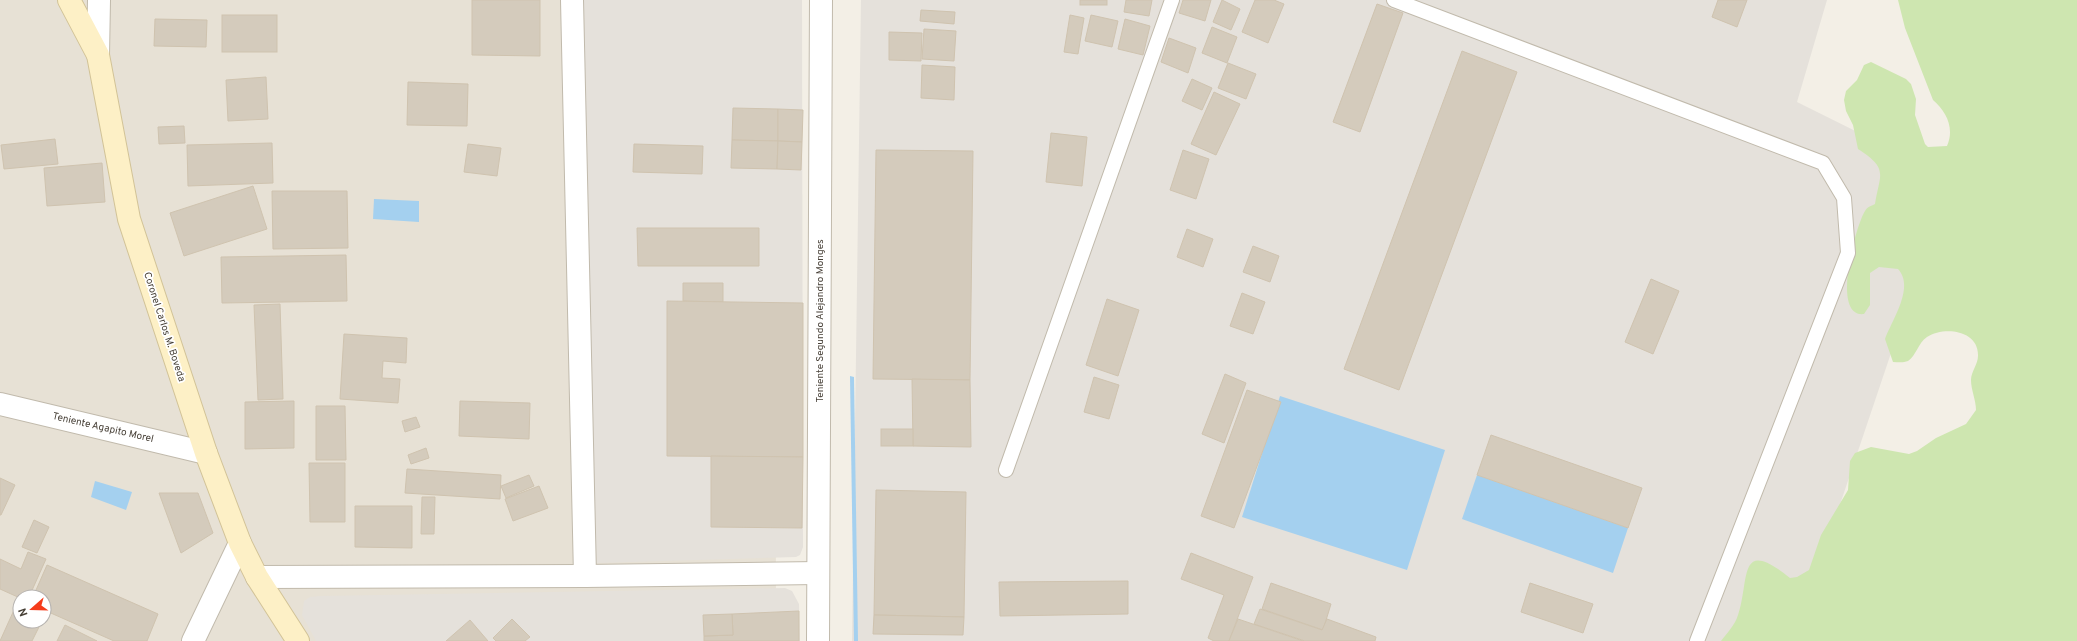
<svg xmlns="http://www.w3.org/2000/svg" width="2077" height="641" font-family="Overpass,sans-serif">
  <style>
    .residential { fill: #e7e1d5; fill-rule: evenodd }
    .industrial { fill: #e5e1db }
    .green { fill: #cee6b0 }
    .water { fill: #a4d0ef }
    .building { fill: #d4cbbc; stroke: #cfc3af }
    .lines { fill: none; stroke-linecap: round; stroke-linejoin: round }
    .lane-casing { stroke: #c1baac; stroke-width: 16 }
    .street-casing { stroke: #c1baac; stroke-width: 24 }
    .secondary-casing { stroke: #d2c397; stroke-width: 24 }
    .lane { stroke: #fff; stroke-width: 14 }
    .street { stroke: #fff; stroke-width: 22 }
    .secondary { stroke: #fdf0c6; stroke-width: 22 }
    .labels { text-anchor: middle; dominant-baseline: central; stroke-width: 3.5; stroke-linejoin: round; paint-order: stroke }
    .street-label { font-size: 10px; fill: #463f36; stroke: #fff }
  </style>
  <rect width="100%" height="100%" fill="#f3efe6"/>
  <path class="residential" d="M0,0H775L776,641H0ZM20,597H44V621H20Z"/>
  <g class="industrial">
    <path d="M584,0H802L803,547L800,555L796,557L597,563L591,558L589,554Z"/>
    <path d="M861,0H1827L1797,102L1950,178L1794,641H852Z"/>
    <path d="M785,588L792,591L799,604L800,641H316L302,615L304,601L310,597L320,596Z"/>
  </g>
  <path class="green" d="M1898,0H2077V641H1721C1727,633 1735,625 1738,615C1750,580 1737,535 1790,578L1797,577L1809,570L1821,535L1848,490L1850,461L1855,453L1871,447L1909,454L1917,451L1936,438L1966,424L1976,410C1976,400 1971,390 1971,380C1971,372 1978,364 1978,356C1979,330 1944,326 1927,337C1918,343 1916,356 1908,361C1903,363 1898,362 1893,362L1885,339C1892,320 1915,287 1898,269L1879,267L1870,273V305L1864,314C1830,318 1856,225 1865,211C1867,207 1871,206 1875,204C1880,173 1889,169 1858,149L1853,125L1846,111L1844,100L1846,91L1857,80L1864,65L1871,62L1906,79L1911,84L1916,99L1915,115L1925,144L1928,147L1947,146C1955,128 1946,111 1933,100L1905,28Z"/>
  <g class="water">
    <path d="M374,199L419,201V222L373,219Z"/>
    <path d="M850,376L854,377L858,641H854Z"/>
    <path d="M1280,396L1445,450L1407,570L1242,517Z"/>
    <path d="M1477,475L1628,528L1613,573L1462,519Z"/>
    <path d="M95,481L132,492L126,510L91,497Z"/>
  </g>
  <g class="building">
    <path d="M472,0H540V56L472,55Z"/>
    <rect x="1080" y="0" width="27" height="5"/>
    <path d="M1126,0H1152L1149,16L1124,12Z"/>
    <path d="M1183,0H1211L1205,21L1179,13Z"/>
    <path d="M1222,0L1240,9L1231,30L1213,22Z"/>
    <path d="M1255,0H1274L1284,4L1268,43L1242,32Z"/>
    <path d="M1718,0H1747L1737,27L1712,17Z"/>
    <path d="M1377,4L1403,13L1360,132L1333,122Z"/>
    <path d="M921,10L955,12L954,24L920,21Z"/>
    <rect x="222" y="15" width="55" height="37"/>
    <path d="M1070,15L1084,18L1078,54L1064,52Z"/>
    <path d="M1091,15L1118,21L1112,47L1085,41Z"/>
    <path d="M155,19L207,20L206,47L154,46Z"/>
    <path d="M1125,19L1150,26L1143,55L1118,49Z"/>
    <path d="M1212,27L1237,37L1227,63L1202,53Z"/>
    <path d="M924,29L956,31L954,61L922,59Z"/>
    <path d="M889,32L922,33L921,61L889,60Z"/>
    <path d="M1169,38L1196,48L1188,73L1161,62Z"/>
    <path d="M1462,51L1517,72L1399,390L1344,369Z"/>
    <path d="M1228,63L1256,74L1246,99L1218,88Z"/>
    <path d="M922,65L955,67L954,100L921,98Z"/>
    <path d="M266,77L268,119L228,121L226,80Z"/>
    <path d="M1192,79L1212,88L1202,110L1182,101Z"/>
    <path d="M408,82L468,84L467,126L407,125Z"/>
    <path d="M1214,92L1240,104L1216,155L1191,144Z"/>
    <path d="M733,108L778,109V141L732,140Z"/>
    <path d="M778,109L803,110L802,142L778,141Z"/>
    <path d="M184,126L185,143L159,144L158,127Z"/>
    <path d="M1051,133L1087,137L1082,186L1046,182Z"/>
    <path d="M55,139L58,164L4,169L1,145Z"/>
    <path d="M732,140L778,141L777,169L731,168Z"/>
    <path d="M778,141L802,142L801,170L777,169Z"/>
    <path d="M272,143L273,183L188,186L187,145Z"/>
    <path d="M468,144L501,148L497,176L464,172Z"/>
    <path d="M634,144L703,146L702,174L633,172Z"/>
    <path d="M876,150L973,151L970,380L873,379Z"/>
    <path d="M1183,150L1209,159L1196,199L1170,190Z"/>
    <path d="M102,163L105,202L47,206L44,168Z"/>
    <path d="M253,186L267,229L184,256L170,213Z"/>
    <path d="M272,191H347L348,248L273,249Z"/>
    <path d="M637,228H759V266H638Z"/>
    <path d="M1187,229L1213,239L1203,267L1177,257Z"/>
    <path d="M1253,246L1279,256L1270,282L1243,272Z"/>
    <path d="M346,255L347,301L222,303L221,257Z"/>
    <path d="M1651,279L1679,291L1653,354L1625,342Z"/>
    <path d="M683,283H723V302L683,301Z"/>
    <path d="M1242,293L1265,302L1253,334L1230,326Z"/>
    <path d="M1107,299L1139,310L1118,376L1086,365Z"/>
    <path d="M667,301L803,303V457L667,456Z"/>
    <path d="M280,304L283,399L258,400L254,305Z"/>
    <path d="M344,334L407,338L406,363L383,361L382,378L400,379L398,403L340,399Z"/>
    <path d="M1225,374L1246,383L1224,443L1202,434Z"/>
    <path d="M1094,377L1119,385L1109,419L1084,412Z"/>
    <path d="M912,379L970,380L971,447L913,446Z"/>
    <path d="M1247,390L1281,402L1234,528L1201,516Z"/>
    <path d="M294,401V448L245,449V402Z"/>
    <path d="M460,401L530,403L529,439L459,436Z"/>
    <path d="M316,406H345L346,460H316Z"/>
    <path d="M416,417L420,427L405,432L402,421Z"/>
    <rect x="881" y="429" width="32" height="17"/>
    <path d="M1491,435L1642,488L1628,528L1477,475Z"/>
    <path d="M426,448L429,458L411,464L408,455Z"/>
    <path d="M711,456L803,457L802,528L711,527Z"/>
    <path d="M309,463H345V522H310Z"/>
    <path d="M407,469L501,475L500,499L405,493Z"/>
    <path d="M529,475L534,486L506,498L501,486Z"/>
    <path d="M0,478L15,485L1,515H0Z"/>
    <path d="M539,486L548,508L513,521L505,499Z"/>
    <path d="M876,490L966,492L964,617L874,615Z"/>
    <path d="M159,493H198L213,533L181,553Z"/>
    <path d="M422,497H435L434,534H421Z"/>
    <path d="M355,506H412V548L355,547Z"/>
    <path d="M34,520L49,527L37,553L22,547Z"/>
    <path d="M28,552L46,559L29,597L20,598L0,589V559L21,569Z"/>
    <path d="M1191,553L1253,577L1229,641H1214L1208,638L1224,595L1181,579Z"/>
    <path d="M47,565L158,614L147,641H114L44,610V597H33Z"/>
    <path d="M1128,581V614L1000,616L999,582Z"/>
    <path d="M1271,583L1331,604L1323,630L1262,609Z"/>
    <path d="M1530,583L1593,604L1583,633L1521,612Z"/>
    <path d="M1260,609L1322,630L1327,619L1376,637L1375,641H1305L1254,624Z"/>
    <path d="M14,610L20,613V621L41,623L32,641H0Z"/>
    <path d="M799,611V641H704V636L733,635L732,614Z"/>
    <path d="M732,614L733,635L704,636L703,615Z"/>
    <path d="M874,615L964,617L963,635L873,634Z"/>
    <path d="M512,619L530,637L525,641H496L493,638Z"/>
    <path d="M1238,619L1303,641H1229Z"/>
    <path d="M470,620L488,641H446Z"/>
    <path d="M65,625L97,641H57Z"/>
  </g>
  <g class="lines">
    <g class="lane-casing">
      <g id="lane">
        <path d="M1394,0L1823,163L1844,198L1848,253L1697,641"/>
        <path d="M1006,470L1172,0"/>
      </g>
    </g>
    <g class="street-casing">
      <g id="street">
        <path d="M572,0L585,576"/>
        <path d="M98,55L99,0"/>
        <path d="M0,404L206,453"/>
        <path d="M257,577L585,576L818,573"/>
        <path d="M193,641L240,543"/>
        <path d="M818,641L821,0"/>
      </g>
    </g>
    <g class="secondary-casing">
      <path id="secondary" d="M69,0L98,55L129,219L206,453L240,543L257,577L298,641"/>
    </g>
    <use href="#lane" class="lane"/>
    <use href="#street" class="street"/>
    <use href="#secondary" class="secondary"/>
  </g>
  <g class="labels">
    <g class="street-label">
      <text transform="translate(820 321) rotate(-90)">Teniente Segundo Alejandro Monges</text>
      <text transform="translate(164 327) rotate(72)">Coronel Carlos M. Boveda</text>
      <text transform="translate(103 428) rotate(13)">Teniente Agapito Morel</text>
    </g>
  </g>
  <g transform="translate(32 609) rotate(250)"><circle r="19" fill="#ffffff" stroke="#b5b2af"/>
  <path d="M0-3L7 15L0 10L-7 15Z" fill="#f53c1b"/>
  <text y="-6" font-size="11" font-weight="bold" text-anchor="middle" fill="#463f36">N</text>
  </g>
</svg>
